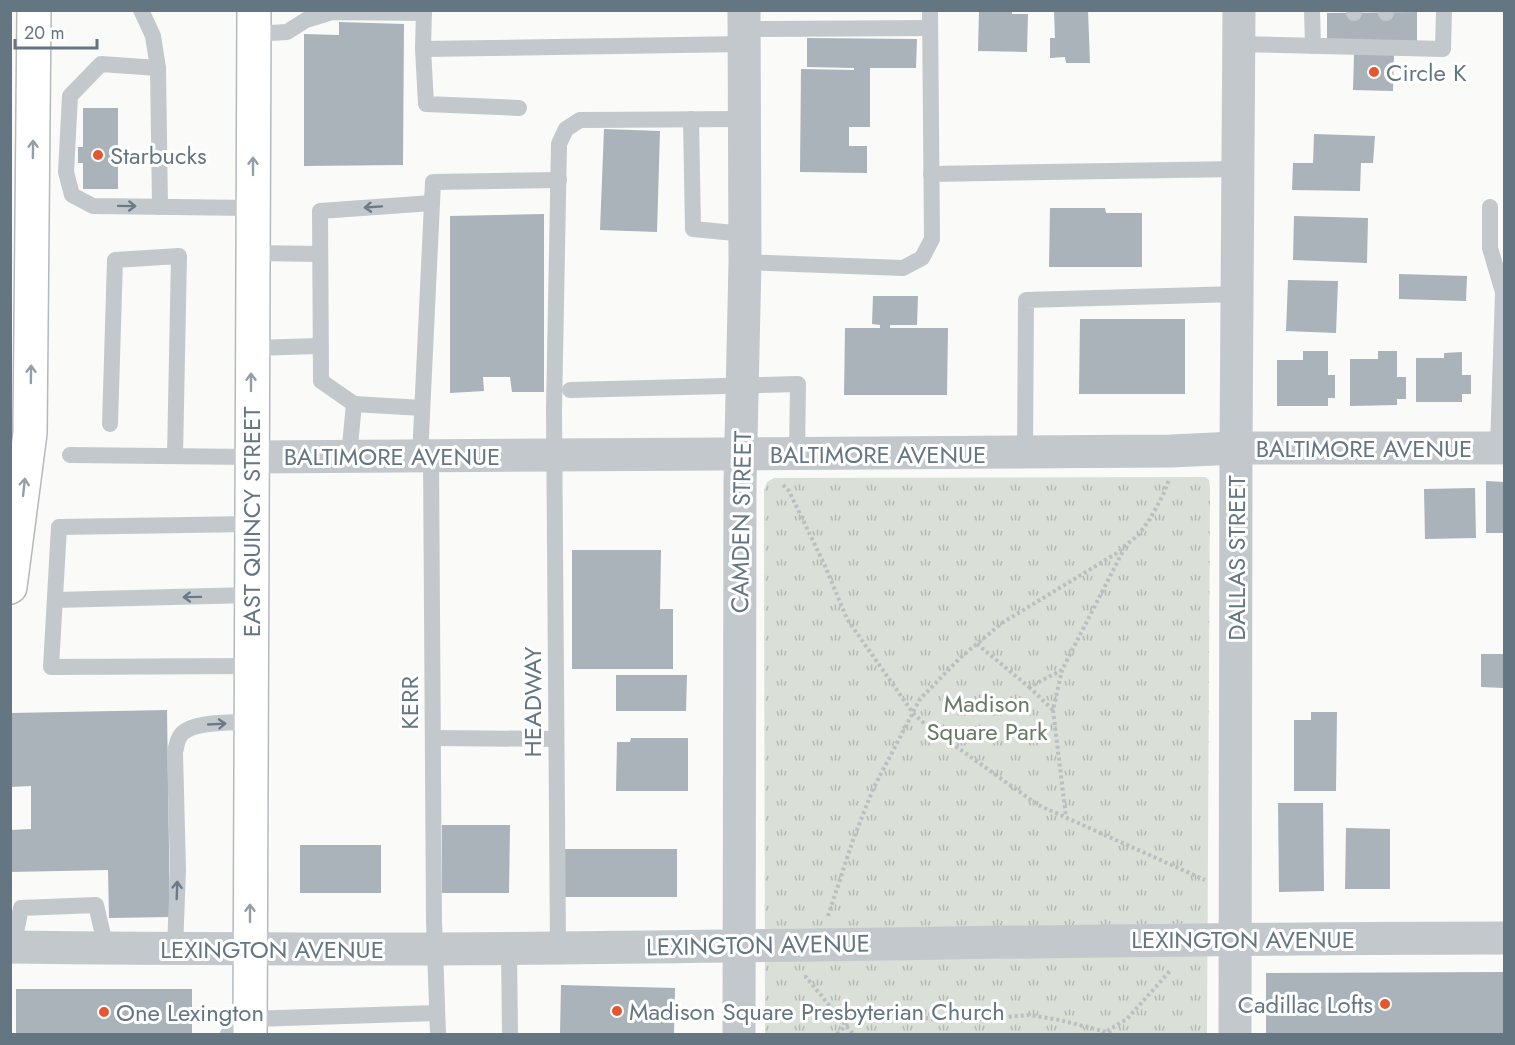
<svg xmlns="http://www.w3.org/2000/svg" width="1515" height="1045" font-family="Jost,sans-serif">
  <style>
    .park { fill: url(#park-tufts) }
    .building { fill: #aab3b9 }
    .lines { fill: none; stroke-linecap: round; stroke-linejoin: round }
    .secondary-casing { stroke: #b3babf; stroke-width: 36 }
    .motorway-casing { stroke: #b4b9bd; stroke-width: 36 }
    .path { stroke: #bbbfc2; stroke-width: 4; stroke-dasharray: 3 3; stroke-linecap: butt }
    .service { stroke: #c3c8cc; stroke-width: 16 }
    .minor { stroke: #c3c8cc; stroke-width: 33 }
    .tertiary { stroke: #c3c8cc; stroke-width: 33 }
    .secondary { stroke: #fff; stroke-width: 33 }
    .motorway { stroke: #fff; stroke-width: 33 }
    .oneway { stroke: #939fa8 }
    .oneway2 { stroke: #6a7a87 }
    .poi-dot { fill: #e4572e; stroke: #fff; stroke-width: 2 }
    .labels { text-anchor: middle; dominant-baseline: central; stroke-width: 6; stroke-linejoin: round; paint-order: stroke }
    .poi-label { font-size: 24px; fill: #657683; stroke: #fff; text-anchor: start }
    .street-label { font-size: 24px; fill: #657683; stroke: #fff }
    .park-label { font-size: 24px; fill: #687a64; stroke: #fff }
  </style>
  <defs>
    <pattern id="park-tufts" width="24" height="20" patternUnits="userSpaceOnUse" patternTransform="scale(1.5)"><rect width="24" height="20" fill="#dadfd7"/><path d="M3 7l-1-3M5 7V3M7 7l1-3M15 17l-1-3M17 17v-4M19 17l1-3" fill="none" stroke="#b4b9b4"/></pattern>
  </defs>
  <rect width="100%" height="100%" fill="#fafaf8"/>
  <path class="park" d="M1205,477L1209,480L1210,488L1207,1034H765L764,490L767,482L774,478Z"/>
  <g class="building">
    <path d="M979,10H1012V14H1028L1027,52L978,51Z"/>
    <path d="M1054,10H1088L1090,63H1066L1065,57L1050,58V38H1055Z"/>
    <path d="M1417,12V42L1327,44V13Z"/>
    <path d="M339,22L404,24L403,165L304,166V34L339,35Z"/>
    <path d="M807,38L917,39L916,68H870V127H849V146H867V173L800,172L801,69L854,70V68L807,67Z"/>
    <path d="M1354,54L1394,55L1393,91L1353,90Z"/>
    <path d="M83,108H118V189H83V163H78V147H83Z"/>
    <path d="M604,129L660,131L657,232L600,230Z"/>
    <path d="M1314,134L1375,136L1373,163H1361L1360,191L1292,190L1293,163H1313Z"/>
    <path d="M1050,208H1105L1106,213H1142V267H1049Z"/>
    <path d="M544,214V392H512L510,377H483L484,391L450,393V216Z"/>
    <path d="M1294,216L1368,218L1367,263L1293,260Z"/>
    <path d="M1399,274L1467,276L1466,301L1399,299Z"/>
    <path d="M1288,280L1338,281L1336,333L1286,331Z"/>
    <path d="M873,296H918L917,325H890V328H948L947,395H844L845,328H880V325L872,324Z"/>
    <path d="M1080,319H1185V394H1079Z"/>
    <path d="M1303,351H1328V375H1335V398H1328V406H1277V360H1303Z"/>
    <path d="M1378,351H1397V377H1406V399H1397V405L1350,406V359H1378Z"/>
    <path d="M1462,352V375H1471V394H1462V402H1416V358H1444V353Z"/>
    <path d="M1486,481L1504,482V533H1486Z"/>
    <path d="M1475,488L1476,538L1425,539L1424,489Z"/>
    <path d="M572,550H661L660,609H673V669H572Z"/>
    <path d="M1481,654H1504V688L1481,687Z"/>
    <path d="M616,675H687L686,711H616Z"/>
    <path d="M167,710L170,917L109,918L108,870L10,872V830L31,829V786L10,787V713Z"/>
    <path d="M1311,712H1337L1336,791H1294V720H1311Z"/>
    <path d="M631,738H688V791H616L617,742H630Z"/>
    <path d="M1278,803H1323L1324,891L1279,892Z"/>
    <path d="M442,825H510L509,893H442Z"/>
    <path d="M1346,828L1390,829V889H1345Z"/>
    <rect x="300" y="845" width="81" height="48"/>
    <rect x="562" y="849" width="115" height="48"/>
    <path d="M1504,972V1034H1266V973Z"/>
    <path d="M561,985L675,988L674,1034H560Z"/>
    <rect x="16" y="989" width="176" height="45"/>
  </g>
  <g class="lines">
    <g class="secondary-casing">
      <path id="secondary" d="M250,1034L254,10"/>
    </g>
    <g class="motorway-casing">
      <path id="motorway" d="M10,587L30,433L34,10"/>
    </g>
    <g class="path">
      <path d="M783,485L789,491L825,566L847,619L913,713L926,725L1038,805L1205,880"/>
      <path d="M977,644L1029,687L1062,670L1124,549"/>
      <path d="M1029,687L1053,710L1062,670"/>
      <path d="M1053,710L1066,817"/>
      <path d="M828,916L853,840L873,789L920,699L960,658L1002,623L1117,553L1139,534L1150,519L1163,495L1169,480"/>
      <path d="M804,977H806L853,1034"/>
      <path d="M837,1034L853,1019L894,1010L930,1019L959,1021L1029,1015L1060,1020L1114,1034"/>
      <path d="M1102,1034L1127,1019L1170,971"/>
    </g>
    <g class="service">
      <path d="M141,10L153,36L158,68L160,207"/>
      <path d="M424,10L423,49L744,44"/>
      <path d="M1312,10L1313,46"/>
      <path d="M1354,13V10"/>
      <path d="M1386,13V10"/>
      <path d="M744,29L930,28"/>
      <path d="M254,34L287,32L306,20L332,12L424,13"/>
      <path d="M1238,44L1443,49L1444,10"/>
      <path d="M423,49L426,104L519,108"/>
      <path d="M158,68L101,64L70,96L66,172L72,195L93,206L252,208"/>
      <path d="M691,119L693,229L745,234"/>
      <path d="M931,174L1237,169"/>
      <path d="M1490,207V248L1503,292L1498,448"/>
      <path d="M252,253L320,254"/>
      <path d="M745,262L903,268L922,258L932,239L930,10"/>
      <path d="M251,348L319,346"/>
      <path d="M570,390L798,384L797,455"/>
      <path d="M354,404L422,408"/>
      <path d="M110,424L115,260L179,256L175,456"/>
      <path d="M1025,453L1026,300L1237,294"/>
      <path d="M70,455L251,457"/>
      <path d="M349,456L354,404L321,381L320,211L432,203"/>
      <path d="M431,456L434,921L438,1034"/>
      <path d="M420,457L433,182L559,180"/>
      <path d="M55,600L251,595"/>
      <path d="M251,666L51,667L59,527L251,524"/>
      <path d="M433,738L556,739"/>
      <path d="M13,947L21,908L96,905L106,948"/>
      <path d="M509,948L510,1034"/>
      <path d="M558,948L554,410L559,144L566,129L580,120L744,119"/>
      <path d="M175,949L178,870L175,752C176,748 177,742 179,738C187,720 233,723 250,722"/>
      <path d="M228,1034L250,1019L437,1013"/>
    </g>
    <g class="minor">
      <path d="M251,457L1171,451L1236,448H1504"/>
      <path d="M10,947C193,949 376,950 559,948C874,945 1189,938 1504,938"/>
      <path d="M1235,1034L1236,448L1239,10"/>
    </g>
    <path class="tertiary" d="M739,1034L740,484L745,262L744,10"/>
    <use href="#secondary" class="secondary"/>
    <use href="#motorway" class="motorway"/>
  </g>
  <defs><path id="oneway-shaft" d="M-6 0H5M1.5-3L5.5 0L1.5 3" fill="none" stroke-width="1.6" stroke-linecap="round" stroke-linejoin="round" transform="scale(1.5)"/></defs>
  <g class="oneway">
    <use href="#oneway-shaft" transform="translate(33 149) rotate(-89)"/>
    <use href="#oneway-shaft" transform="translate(253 166) rotate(-90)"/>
    <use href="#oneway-shaft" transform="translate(31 374) rotate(-89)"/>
    <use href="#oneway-shaft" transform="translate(251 382) rotate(-90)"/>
    <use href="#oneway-shaft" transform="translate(24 487) rotate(-84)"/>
    <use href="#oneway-shaft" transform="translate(250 913) rotate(-90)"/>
  </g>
  <g class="oneway2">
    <use href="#oneway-shaft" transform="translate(127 206) rotate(1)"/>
    <use href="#oneway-shaft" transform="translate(373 207) rotate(176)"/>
    <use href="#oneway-shaft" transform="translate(192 597) rotate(179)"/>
    <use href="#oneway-shaft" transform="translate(217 724) rotate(-3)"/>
    <use href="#oneway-shaft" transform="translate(177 890) rotate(-88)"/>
  </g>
  <g class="poi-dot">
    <circle cx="1374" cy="72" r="6"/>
    <circle cx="98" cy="155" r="6"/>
    <circle cx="1385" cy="1004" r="6"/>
    <circle cx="617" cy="1011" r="6"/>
    <circle cx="104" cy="1012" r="6"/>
  </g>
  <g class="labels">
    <g class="poi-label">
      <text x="1386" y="72">Circle K</text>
      <text x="110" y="155">Starbucks</text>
      <text x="1373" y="1004" text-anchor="end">Cadillac Lofts</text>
      <text x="629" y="1011">Madison Square Presbyterian Church</text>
      <text x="116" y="1012">One Lexington</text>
    </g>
    <g class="street-label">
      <text x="1364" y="448">BALTIMORE AVENUE</text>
      <text x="878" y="454">BALTIMORE AVENUE</text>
      <text x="392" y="456">BALTIMORE AVENUE</text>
      <text transform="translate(251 522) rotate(-90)">EAST QUINCY STREET</text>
      <text transform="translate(741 522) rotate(-89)">CAMDEN STREET</text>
      <text transform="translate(1236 558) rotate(-90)">DALLAS STREET</text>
      <text transform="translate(532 702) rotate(-90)">HEADWAY</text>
      <text transform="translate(409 703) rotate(-90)">KERR</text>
      <text x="1243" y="939">LEXINGTON AVENUE</text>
      <text transform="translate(758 945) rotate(-1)">LEXINGTON AVENUE</text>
      <text x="272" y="949">LEXINGTON AVENUE</text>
    </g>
    <g class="park-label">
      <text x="987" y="703">Madison<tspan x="987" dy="28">Square Park</tspan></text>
    </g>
  </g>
  <rect width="1515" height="1045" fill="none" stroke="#657683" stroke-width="24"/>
  <path d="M15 39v9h82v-9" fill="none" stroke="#657683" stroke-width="3"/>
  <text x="24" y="39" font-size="18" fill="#657683" stroke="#ffffff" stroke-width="4.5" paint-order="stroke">20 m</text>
</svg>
